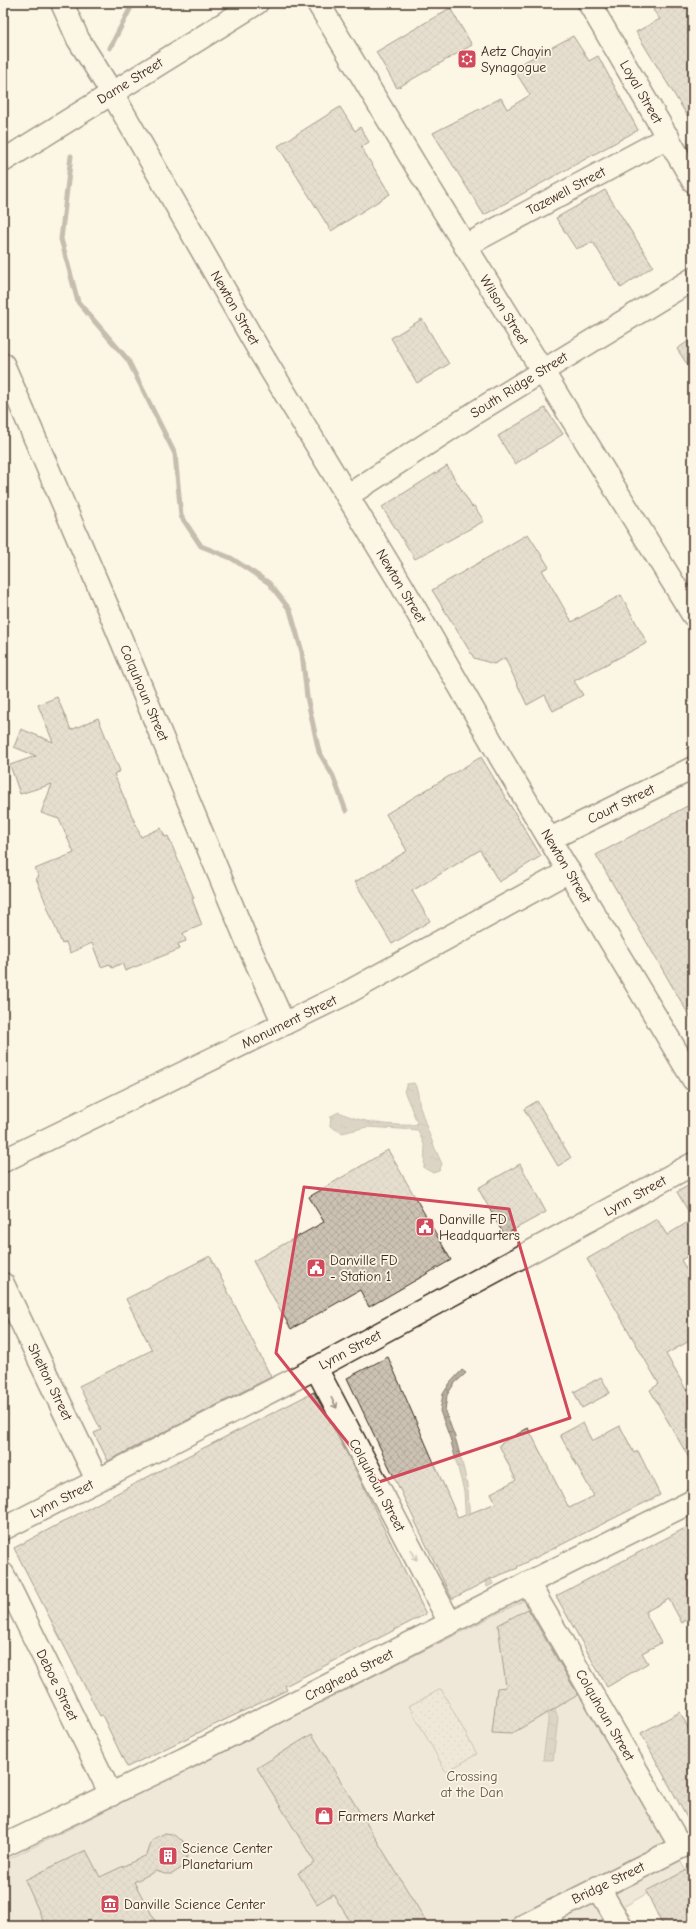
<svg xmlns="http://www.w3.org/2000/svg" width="696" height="1929" font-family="'Comic Neue',sans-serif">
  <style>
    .green { fill: #e0d8c8; stroke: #8e8173 }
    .garden { fill: url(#garden-dots); stroke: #8e8173 }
    .water { fill: url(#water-ripples); stroke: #85796b }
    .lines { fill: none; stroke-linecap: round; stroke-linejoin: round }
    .stream { stroke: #85796b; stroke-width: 5 }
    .building { fill: url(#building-cross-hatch); stroke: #3b2a1e }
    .minor-casing { stroke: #3b2a1e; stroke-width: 25 }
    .major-casing { stroke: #3b2a1e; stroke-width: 25 }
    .minor { stroke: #fcf5e5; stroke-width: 22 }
    .major { stroke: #fcf5e5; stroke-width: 22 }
    .oneway { stroke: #9c9082 }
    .marked { fill: none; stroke: #d1495b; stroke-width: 3; stroke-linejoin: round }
    .labels { text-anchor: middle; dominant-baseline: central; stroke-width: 3.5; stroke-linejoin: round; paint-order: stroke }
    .poi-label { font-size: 14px; fill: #3b2a1e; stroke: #fcf5e5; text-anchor: start }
    .street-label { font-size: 14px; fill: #3b2a1e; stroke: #fcf5e5 }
    .park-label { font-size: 14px; fill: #645648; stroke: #fcf5e5 }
  </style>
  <defs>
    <pattern id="garden-dots" width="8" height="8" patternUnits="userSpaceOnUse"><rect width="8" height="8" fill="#e0d8c8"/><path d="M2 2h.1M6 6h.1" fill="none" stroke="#c1baab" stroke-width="1.8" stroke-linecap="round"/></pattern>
    <pattern id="water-ripples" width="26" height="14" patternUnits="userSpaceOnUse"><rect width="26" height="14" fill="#b7ad9e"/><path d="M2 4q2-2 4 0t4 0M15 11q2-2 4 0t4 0" fill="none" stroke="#968d80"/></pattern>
    <pattern id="building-cross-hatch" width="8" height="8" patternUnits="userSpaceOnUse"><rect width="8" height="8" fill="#ccc2b3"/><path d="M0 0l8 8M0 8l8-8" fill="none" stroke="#b0a79a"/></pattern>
  </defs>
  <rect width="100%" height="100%" fill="#fcf5e5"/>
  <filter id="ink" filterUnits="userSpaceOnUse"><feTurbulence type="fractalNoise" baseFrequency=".025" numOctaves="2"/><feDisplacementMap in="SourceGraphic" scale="8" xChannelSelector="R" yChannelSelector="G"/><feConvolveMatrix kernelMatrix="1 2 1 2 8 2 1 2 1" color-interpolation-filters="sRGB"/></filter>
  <g filter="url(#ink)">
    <path class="green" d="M527,1599L686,1871L590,1926H3V1862Z"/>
    <path class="garden" d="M441,1689L477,1754L446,1772L409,1706Z"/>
    <g class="water">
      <path d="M414,1083C419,1091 418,1099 420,1107C426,1127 433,1145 442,1164L439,1171L433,1173L424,1168L425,1147L418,1130L367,1127L342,1133L330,1126L331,1116L339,1112C361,1123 391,1126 416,1125L417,1122L404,1091L407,1084Z"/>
      <path d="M462,1370L466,1373L454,1384L447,1395L445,1411L455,1437L464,1470L468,1491L470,1523L493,1584L487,1587L466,1524L464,1491L450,1438L440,1411L443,1394L450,1383Z"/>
      <path d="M555,1709L558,1718L553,1760H543L548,1721V1713Z"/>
    </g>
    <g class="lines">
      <g class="stream">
        <path d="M110,48L133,3"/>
        <path d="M71,156L61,239L78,302L128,360L175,454L181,516L201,546L231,558L269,583L290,610L302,652L307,697L319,752L333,776L346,811"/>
      </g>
    </g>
    <g class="building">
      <path d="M665,3H693V125L636,32L660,19L653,10Z"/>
      <path d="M450,8L472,45L397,88L376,52Z"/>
      <path d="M573,36L589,61L598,56L638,130L484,215L433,133L501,98L507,109L530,95L513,68Z"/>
      <path d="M340,107L355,131L360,127L369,142L361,147L390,194L331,231L278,146Z"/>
      <path d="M605,190L653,266L621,288L593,242L576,249L556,218Z"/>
      <path d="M422,319L449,364L417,383L391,338Z"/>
      <path d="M693,338V373L677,349Z"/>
      <path d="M545,408L563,434L515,464L498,436Z"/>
      <path d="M447,466L472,507L474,506L484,521L415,559L382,507Z"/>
      <path d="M528,534L549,567L542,570L572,622L621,595L647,643L574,681L583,695L553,711L545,695L527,705L505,658L494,664L474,658L432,590Z"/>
      <path d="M57,697L71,730L98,718L120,771L114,774L141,837L161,828L165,837L168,836L194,898L192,899L202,925L183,933L186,941L178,944L180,949L125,971L122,963L112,968L110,964L101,967L92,943L70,953L66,942L62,944L36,878L39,877L35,869L74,853L59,819L41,813L52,784L20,794L10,765L36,756L14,747L21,729L53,742L38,705Z"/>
      <path d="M481,757L541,856L499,882L480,850L412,891L430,921L392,944L355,882L407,851L386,814Z"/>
      <path d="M693,803V1022L596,855Z"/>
      <path d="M537,1101L571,1158L558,1166L524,1109Z"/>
      <path d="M388,1150L451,1260L369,1307L360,1290L291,1329L253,1261L324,1222L309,1197Z"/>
      <path d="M520,1164L546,1212L504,1235L478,1188Z"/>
      <path d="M693,1183V1253L681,1260L693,1281V1339L666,1354L693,1402V1465L650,1390L659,1384L587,1259L657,1219L667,1235L693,1219L677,1192Z"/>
      <path d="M210,1256L271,1377L108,1461L94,1433L101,1430L79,1386L152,1350L126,1299Z"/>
      <path d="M388,1357L458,1518L496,1503L491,1493L516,1480L499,1445L528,1428L569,1508L594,1496L560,1435L583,1423L592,1441L620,1426L634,1453L638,1451L660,1495L517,1567L518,1568L490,1579L452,1599L347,1378Z"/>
      <path d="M601,1377L610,1393L582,1408L574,1392Z"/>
      <path d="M314,1392L355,1469L426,1614L285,1686L287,1690L127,1767L102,1715L100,1716L14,1548L172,1464Z"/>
      <path d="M693,1524V1616L682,1623L669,1599L645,1612L661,1643L642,1653L648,1663L607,1687L556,1596Z"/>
      <path d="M528,1609L578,1695L511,1734L492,1733L497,1688L506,1687L498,1625Z"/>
      <path d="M680,1712L693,1737V1829L641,1733Z"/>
      <path d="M312,1734L429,1926H353L333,1894L317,1904L298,1873L315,1863L257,1768Z"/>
      <path d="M165,1833L172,1834L183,1841L188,1854L183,1867L172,1874H165L156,1871L134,1882L158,1926H53L51,1922L45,1925L25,1880L86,1850L100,1877L147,1855L152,1840Z"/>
      <path d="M693,1867V1926H663L646,1891Z"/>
    </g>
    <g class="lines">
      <g class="minor-casing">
        <g id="minor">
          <path d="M62,3L78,39L112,93L260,352L402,586L502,760L693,1079"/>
          <path d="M318,3L416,166L693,615"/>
          <path d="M589,3L693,181"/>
          <path d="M3,161L257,3"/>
          <path d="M465,246L668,137"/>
          <path d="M3,364L111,615L251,951L284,1024"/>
          <path d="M347,496L476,412L693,279"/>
          <path d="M550,839L693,768"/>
          <path d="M3,1161L343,995L569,871"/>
          <path d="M3,1284L97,1480"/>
          <path d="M316,1368L450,1623"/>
          <path d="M3,1529L316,1368L693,1164"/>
          <path d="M3,1574L111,1795"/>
          <path d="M528,1583L681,1847"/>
          <path d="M598,1887L621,1926"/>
          <path d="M523,1926L693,1841"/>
        </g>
      </g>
      <g class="major-casing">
        <path id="major" d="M3,1846L184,1759L528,1583L693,1501"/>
      </g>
      <use href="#minor" class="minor"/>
      <use href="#major" class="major"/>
    </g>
    <defs><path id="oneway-shaft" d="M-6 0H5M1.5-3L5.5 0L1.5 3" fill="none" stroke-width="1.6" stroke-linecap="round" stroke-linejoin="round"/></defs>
    <g class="oneway">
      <use href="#oneway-shaft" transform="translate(334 1403) rotate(62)"/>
      <use href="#oneway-shaft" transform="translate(414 1555) rotate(62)"/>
    </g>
  </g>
  <path d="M0 0H696V1929H0ZM304,1187L509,1209L570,1418L379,1482L276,1353Z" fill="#fcf5e5" fill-opacity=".55" fill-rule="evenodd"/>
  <path class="marked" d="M304,1187L509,1209L570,1418L379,1482L276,1353Z"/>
  <defs>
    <g id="synagogue-square" transform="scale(1)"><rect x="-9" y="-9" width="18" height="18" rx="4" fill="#d1495b" stroke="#fcf5e5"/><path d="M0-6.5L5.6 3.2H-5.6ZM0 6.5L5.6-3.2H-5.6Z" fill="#fff"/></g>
    <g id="civic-square" transform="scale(1)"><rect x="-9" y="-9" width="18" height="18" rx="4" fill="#d1495b" stroke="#fcf5e5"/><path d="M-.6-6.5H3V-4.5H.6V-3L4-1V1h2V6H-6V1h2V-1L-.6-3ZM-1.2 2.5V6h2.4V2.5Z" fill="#fff"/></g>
    <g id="shop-square" transform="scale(1)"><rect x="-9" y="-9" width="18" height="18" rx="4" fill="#d1495b" stroke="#fcf5e5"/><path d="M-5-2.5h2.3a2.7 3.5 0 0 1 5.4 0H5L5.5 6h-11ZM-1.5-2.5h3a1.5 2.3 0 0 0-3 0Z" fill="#fff"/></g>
    <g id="building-square" transform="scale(1)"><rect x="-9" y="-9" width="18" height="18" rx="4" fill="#d1495b" stroke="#fcf5e5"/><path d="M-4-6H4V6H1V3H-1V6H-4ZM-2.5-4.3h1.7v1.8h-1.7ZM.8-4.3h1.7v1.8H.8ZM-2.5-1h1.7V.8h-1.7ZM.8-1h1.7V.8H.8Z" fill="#fff"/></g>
    <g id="museum-square" transform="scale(1)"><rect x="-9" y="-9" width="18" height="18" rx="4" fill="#d1495b" stroke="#fcf5e5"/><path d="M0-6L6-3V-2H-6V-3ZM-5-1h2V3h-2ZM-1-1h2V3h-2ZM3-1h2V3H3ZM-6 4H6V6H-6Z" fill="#fff"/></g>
  </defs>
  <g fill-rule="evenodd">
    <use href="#synagogue-square" x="467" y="59"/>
    <use href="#civic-square" x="425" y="1227"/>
    <use href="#civic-square" x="316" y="1268"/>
    <use href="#shop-square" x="324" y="1816"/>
    <use href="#building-square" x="168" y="1856"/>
    <use href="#museum-square" x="110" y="1904"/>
  </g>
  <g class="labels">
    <g class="poi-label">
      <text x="481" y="51">Aetz Chayin<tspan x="481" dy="16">Synagogue</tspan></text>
      <text x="439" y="1219">Danville FD<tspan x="439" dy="16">Headquarters</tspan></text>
      <text x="330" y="1260">Danville FD<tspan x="330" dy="16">- Station 1</tspan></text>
      <text x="338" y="1816">Farmers Market</text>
      <text x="182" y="1848">Science Center<tspan x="182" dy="16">Planetarium</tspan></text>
      <text x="124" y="1904">Danville Science Center</text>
    </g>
    <g class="street-label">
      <text transform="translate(130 81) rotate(-32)">Dame Street</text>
      <text transform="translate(641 92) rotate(60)">Loyal Street</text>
      <text transform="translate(566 191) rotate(-28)">Tazewell Street</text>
      <text transform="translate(235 308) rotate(60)">Newton Street</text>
      <text transform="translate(504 310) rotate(58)">Wilson Street</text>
      <text transform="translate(519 385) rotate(-32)">South Ridge Street</text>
      <text transform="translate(401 586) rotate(59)">Newton Street</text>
      <text transform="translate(144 693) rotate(67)">Colquhoun Street</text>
      <text transform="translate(621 804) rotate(-26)">Court Street</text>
      <text transform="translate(566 866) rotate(59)">Newton Street</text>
      <text transform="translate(289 1022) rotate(-26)">Monument Street</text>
      <text transform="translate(635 1196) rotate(-29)">Lynn Street</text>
      <text transform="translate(350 1350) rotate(-28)">Lynn Street</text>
      <text transform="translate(50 1382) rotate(64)">Shelton Street</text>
      <text transform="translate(377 1485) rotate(62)">Colquhoun Street</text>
      <text transform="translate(62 1499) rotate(-27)">Lynn Street</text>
      <text transform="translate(349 1675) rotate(-27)">Craghead Street</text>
      <text transform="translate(57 1685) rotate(64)">Deboe Street</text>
      <text transform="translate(605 1715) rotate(60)">Colquhoun Street</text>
      <text transform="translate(608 1883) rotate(-26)">Bridge Street</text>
    </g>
    <g class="park-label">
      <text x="472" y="1776">Crossing<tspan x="472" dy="16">at the Dan</tspan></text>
    </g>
  </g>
  <rect width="696" height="1929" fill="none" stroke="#fcf5e5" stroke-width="16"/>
  <rect x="8" y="8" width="680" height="1913" fill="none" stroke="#3b2a1e" stroke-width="1.5" filter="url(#ink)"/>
</svg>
